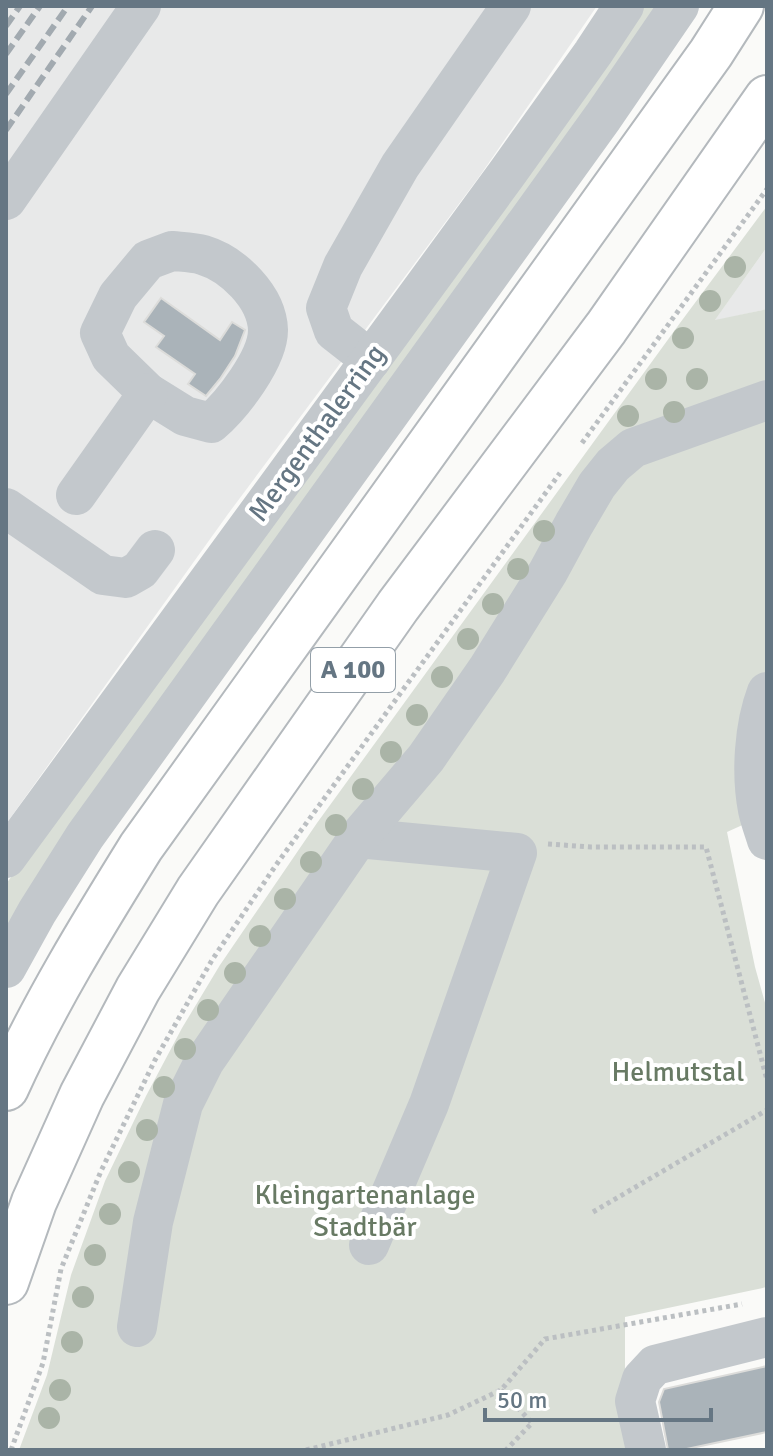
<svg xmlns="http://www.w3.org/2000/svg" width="773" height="1456" font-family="Signika,sans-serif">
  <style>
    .built { fill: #e8e9e9 }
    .green { fill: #dadfd7 }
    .building { fill: #aab3b9; stroke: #dcdcda; stroke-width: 2 }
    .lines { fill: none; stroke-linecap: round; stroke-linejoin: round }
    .highway-casing { stroke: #b4b9bd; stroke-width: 48 }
    .path { stroke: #bbbfc2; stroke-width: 5; stroke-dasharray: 4 4; stroke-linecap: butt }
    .minor { stroke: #c3c8cc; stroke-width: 40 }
    .highway { stroke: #fff; stroke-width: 44 }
    .rail { stroke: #a2aab0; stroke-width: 6; stroke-dasharray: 12 6; stroke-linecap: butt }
    .tree { fill: #aab4a7 }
    .labels { text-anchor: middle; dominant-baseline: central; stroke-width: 8; stroke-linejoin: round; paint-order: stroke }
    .shield { fill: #fff; stroke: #939fa8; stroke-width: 2 }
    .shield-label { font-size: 26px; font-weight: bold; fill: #657683 }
    .street-label { font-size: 28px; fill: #657683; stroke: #fff }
    .park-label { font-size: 28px; fill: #687a64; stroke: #fff }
  </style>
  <rect width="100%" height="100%" fill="#fafaf8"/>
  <g class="built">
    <path d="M6,6H597L479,177L228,514L6,824Z"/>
    <path d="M767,247V309L714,321Z"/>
  </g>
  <g class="green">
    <path d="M643,6H669L6,951V884L530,171Z"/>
    <path d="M767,206V247L715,320L767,309V814L727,832L755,967L767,1010V1287L625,1317V1402L636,1450H19L47,1375L71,1275L105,1181L146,1096L182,1028L220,965L317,823L680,323Z"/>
  </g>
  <g class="building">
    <path d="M161,298L220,340L232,322L245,330L235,356L220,379L206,396L188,384L195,374L156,347L164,336L144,322Z"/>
    <path d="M767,1366V1432L682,1450H668L659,1402L664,1389Z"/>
  </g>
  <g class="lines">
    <g class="highway-casing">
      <g id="highway">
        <path d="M6,1088C44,1004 92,926 141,847L711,53L741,6"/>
        <path d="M6,1282L34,1202L82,1095L138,989L198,891L398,606L606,328L767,98"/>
      </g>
    </g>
    <g class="path">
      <path d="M582,443L767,189"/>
      <path d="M548,844L591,847H706L767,1080"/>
      <path d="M593,1212L767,1110"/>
      <path d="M501,1390L532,1423L506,1450"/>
      <path d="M11,1450L43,1363L61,1269L101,1171L155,1060L212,960L276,865L560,473"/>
      <path d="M306,1450L448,1415L501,1390L545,1339L742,1304"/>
    </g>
    <g class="minor">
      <path d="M6,200L141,6"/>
      <path d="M172,251C182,252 193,252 203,255C233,264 267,297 268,330C268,359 232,405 211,423L185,416L148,393L111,357L100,333L118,296L148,260Z"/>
      <path d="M371,360L334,331L326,308L343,266L400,166L511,6"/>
      <path d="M76,495L148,393"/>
      <path d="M6,508L103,575L126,578L140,570L155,550"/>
      <path d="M767,692C754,726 751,774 758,810C760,820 764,830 767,840"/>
      <path d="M358,838L517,853L429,1104L369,1245"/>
      <path d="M6,858L508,172L593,53L624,6"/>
      <path d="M6,968L37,912L85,836L603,117L679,6"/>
      <path d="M137,1327L153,1222L183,1104L204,1062L358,838L426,758L487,670L548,572L574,524L597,485L613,465L633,448L767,400"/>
      <path d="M646,1450L635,1401L642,1379L655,1365L767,1337"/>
    </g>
    <use href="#highway" class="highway"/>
    <g class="rail">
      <path d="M6,26L20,6"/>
      <path d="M6,54L40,6"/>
      <path d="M6,94L68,6"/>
      <path d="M6,130L92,6"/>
    </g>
  </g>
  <g class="tree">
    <circle cx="735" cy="267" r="11"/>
    <circle cx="710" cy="301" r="11"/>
    <circle cx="683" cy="338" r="11"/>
    <circle cx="656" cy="379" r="11"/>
    <circle cx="697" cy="379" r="11"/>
    <circle cx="674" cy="412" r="11"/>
    <circle cx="628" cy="416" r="11"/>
    <circle cx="544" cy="531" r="11"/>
    <circle cx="518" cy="569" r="11"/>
    <circle cx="493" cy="604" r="11"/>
    <circle cx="468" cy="639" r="11"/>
    <circle cx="442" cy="677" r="11"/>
    <circle cx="417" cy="715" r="11"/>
    <circle cx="391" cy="752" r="11"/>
    <circle cx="363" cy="789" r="11"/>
    <circle cx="336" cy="825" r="11"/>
    <circle cx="311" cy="862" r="11"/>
    <circle cx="285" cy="899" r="11"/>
    <circle cx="260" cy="936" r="11"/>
    <circle cx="235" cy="973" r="11"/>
    <circle cx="208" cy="1010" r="11"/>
    <circle cx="185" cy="1049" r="11"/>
    <circle cx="164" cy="1087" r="11"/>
    <circle cx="147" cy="1130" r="11"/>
    <circle cx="129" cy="1172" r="11"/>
    <circle cx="110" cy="1214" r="11"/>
    <circle cx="95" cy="1255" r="11"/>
    <circle cx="83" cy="1297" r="11"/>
    <circle cx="72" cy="1342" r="11"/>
    <circle cx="60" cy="1390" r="11"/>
    <circle cx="49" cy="1418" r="11"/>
  </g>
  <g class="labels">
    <rect class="shield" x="311" y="648" width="84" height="44" rx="6"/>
    <g class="shield-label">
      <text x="353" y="670">A 100</text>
    </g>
    <g class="street-label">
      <text transform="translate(317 433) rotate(-54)">Mergenthalerring</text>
    </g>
    <g class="park-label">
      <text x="678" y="1072">Helmutstal</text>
      <text x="365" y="1195">Kleingartenanlage<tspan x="365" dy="32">Stadtbär</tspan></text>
    </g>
  </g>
  <rect width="773" height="1456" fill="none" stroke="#657683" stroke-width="16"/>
  <path d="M485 1408v12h226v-12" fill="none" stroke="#657683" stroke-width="4"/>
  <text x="497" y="1408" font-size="24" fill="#657683" stroke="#ffffff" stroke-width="6" paint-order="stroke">50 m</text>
</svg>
